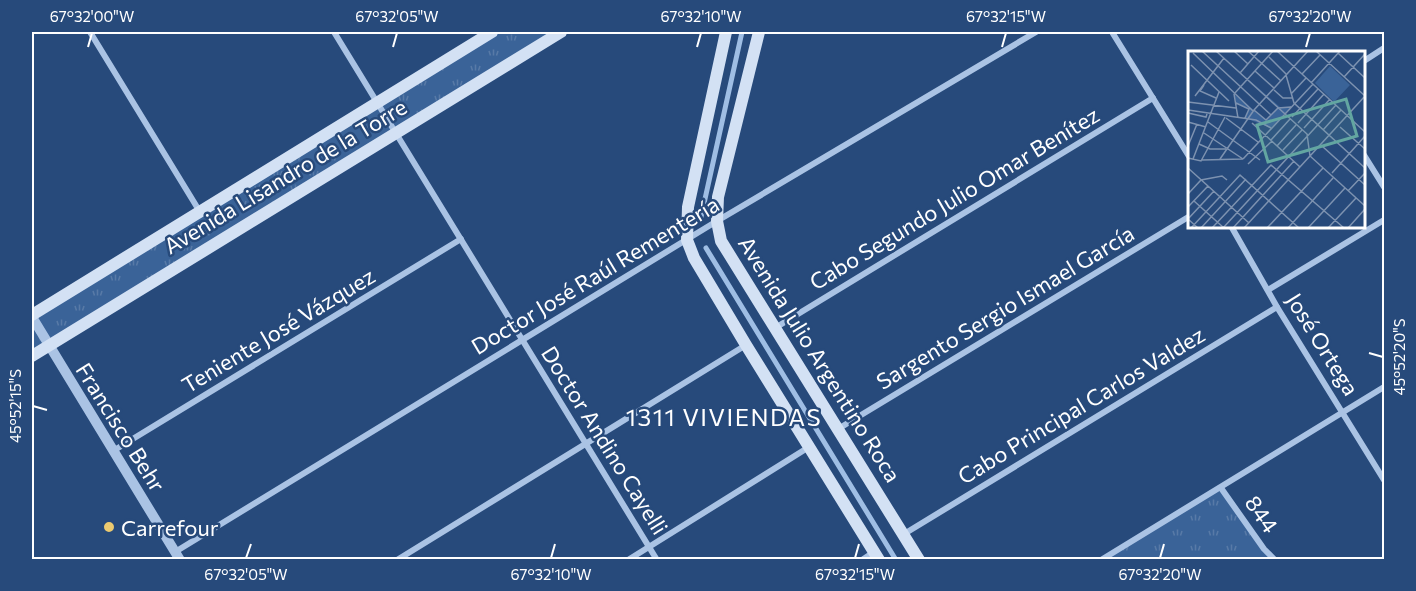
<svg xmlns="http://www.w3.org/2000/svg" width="1416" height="591" font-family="Commissioner,sans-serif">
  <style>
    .grass { fill: url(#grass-tufts) }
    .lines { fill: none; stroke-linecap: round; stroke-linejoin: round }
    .stream { stroke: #9fbee4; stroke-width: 5 }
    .minor { stroke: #aac3e4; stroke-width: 6 }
    .tertiary { stroke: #aac3e4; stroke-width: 10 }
    .secondary { stroke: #d3e1f4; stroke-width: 12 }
    .ticks { fill: none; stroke: #fff; stroke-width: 2 }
    .poi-dot { fill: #ecca70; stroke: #274a7b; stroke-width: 2 }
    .labels { text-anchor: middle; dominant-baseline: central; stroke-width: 5; stroke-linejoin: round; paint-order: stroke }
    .street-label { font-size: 22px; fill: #fff; stroke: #274a7b }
    .poi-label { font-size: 22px; fill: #fff; stroke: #274a7b; text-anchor: start }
    .neighbourhood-label { font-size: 24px; letter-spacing: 1.5px; fill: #fff; stroke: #274a7b }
    .inset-road { fill: none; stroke: #7d92b0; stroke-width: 1.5 }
    .view { fill: #63a6a1; fill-opacity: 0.15; stroke: #63a6a1; stroke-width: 3 }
    .inset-edge { fill: none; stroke: #fff; stroke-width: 3 }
    .neatline { fill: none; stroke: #fff; stroke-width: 2 }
    .ticks-label { font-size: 15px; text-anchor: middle; fill: #fff }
  </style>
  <defs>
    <pattern id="grass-tufts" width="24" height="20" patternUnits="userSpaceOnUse" patternTransform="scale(1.5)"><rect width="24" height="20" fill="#3a6398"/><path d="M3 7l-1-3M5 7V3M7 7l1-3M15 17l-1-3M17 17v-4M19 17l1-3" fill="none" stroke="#587aa7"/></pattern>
  </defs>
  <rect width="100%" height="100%" fill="#274a7b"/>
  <g class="grass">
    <path d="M492,32H561L32,356V315Z"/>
    <path d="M1221,488L1275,560H1101Z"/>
  </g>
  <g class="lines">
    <g class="stream">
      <path d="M701,217L742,32"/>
      <path d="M706,248L896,560"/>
    </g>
    <g class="minor">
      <path d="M90,32L200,212"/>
      <path d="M334,32L657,560"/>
      <path d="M1112,32L1190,158"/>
      <path d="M1364,61L1384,48"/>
      <path d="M1364,155L1384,187"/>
      <path d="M1231,226L1277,307L1384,480"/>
      <path d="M1268,290L1384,220"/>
      <path d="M775,328L1153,98"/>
      <path d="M838,429L1190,216"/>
      <path d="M113,451L461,239"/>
      <path d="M1221,488L1264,549L1275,560"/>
      <path d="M904,534L1277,307"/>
      <path d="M175,552L717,221L1036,32"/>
      <path d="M397,560L746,345"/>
      <path d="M628,560L809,447"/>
      <path d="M862,560L874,552"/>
      <path d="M1101,560L1384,387"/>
    </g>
    <path class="tertiary" d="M32,317L180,560"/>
    <g class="secondary">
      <path d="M726,32L688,207L687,240L694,258L746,345L879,560"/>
      <path d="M759,32L718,197L717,221L721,241L919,560"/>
      <path d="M32,315L492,32"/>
      <path d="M32,356L561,32"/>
    </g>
  </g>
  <path class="ticks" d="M88,47L92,33M393,47L397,33M697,47L701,33M1002,47L1006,33M1306,47L1310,33M1369,353L1383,357M33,406L47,410M246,558L251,544M551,558L555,544M855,558L859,544M1160,558L1164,544"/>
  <circle class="poi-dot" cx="109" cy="527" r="6"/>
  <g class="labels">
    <g class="street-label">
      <text transform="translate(285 176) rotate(-31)">Avenida Lisandro de la Torre</text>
      <text transform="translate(954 198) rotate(-31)">Cabo Segundo Julio Omar Benítez</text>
      <text transform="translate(595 275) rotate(-31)">Doctor José Raúl Rementería</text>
      <text transform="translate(1005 307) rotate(-31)">Sargento Sergio Ismael García</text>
      <text transform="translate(278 330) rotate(-31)">Teniente José Vázquez</text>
      <text transform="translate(1323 344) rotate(58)">José Ortega</text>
      <text transform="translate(820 359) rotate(58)">Avenida Julio Argentino Roca</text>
      <text transform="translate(1081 405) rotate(-31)">Cabo Principal Carlos Valdez</text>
      <text transform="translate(121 427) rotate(58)">Francisco Behr</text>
      <text transform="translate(605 440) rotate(58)">Doctor Andino Cayelli</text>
      <text transform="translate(1262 514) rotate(55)">844</text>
    </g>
    <g class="poi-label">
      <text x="121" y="527">Carrefour</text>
    </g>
    <g class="neighbourhood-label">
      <text x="724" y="416">1311 VIVIENDAS</text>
    </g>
  </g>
  <g transform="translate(1188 51)">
    <rect width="177" height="177" fill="#274a7b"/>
    <path d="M28,0L92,56H103L83,77L57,67L61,59L48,52L46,43L78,69L90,57Z" fill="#3a6398"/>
    <path d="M142,15L162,34L146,51L127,32Z" fill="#3a6398"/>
    <path class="inset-road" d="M14,0L83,64M28,0L119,83L122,105L177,155M46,0L60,13M60,0L93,30M89,0L177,81M128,0L177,45M5,2L65,60M150,2L177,27M81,6L99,24M3,14L41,50M67,20L86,37M52,22L71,0M114,23L132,4M98,24L106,52L177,117M156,26L177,3M123,32L152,0M16,34L12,40L28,47M86,39L95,47H104M46,43L85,0M46,43L50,67M103,43L118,27M7,45L36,7M0,51L48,57M48,52L61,58L57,67M0,59L68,69L83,77M66,59L78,69L90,57L103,56M0,62L18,66L19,63M104,66L130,38M38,67L70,91M0,71L18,76M20,71L72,109M64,72L112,116M110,72L136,43M152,76L177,98M116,77L142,48M135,79L153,59M16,82L55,108M83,89L102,68M11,93L22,98H38M0,95L9,73M89,95L108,74M134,95L177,134M95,99L114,79M0,107L13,110L37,66M5,108L31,41M32,108L66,59L120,0M55,108L125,33M14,109L55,108M60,113L84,90M0,117L61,172M144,122L177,85M160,140L177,122M0,143L13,129L34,125L39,129M6,150L36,177M0,156L20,135M3,177L52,124L111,177M10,177L0,168L26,140M13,177L58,128M24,177L83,114L156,177M35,177L148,54M45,177L106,110M56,177L177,45M79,177L135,117M100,177L145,127M120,177L157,137M140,177L168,147M160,177L177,158"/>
    <path class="view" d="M158,48L169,85L80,111L69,74Z"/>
    <rect width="177" height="177" class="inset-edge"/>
  </g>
  <rect width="1416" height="591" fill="none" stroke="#274a7b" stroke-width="66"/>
  <rect x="33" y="33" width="1350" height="525" class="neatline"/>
  <g class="ticks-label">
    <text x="92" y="22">67°32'00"W</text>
    <text x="397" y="22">67°32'05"W</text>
    <text x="701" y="22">67°32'10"W</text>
    <text x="1006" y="22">67°32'15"W</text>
    <text x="1310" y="22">67°32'20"W</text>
    <text transform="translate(1400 357) rotate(-90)" y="5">45°52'20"S</text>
    <text transform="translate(16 406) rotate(-90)" y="5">45°52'15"S</text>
    <text x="246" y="580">67°32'05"W</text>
    <text x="551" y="580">67°32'10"W</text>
    <text x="855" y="580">67°32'15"W</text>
    <text x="1160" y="580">67°32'20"W</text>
  </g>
</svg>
